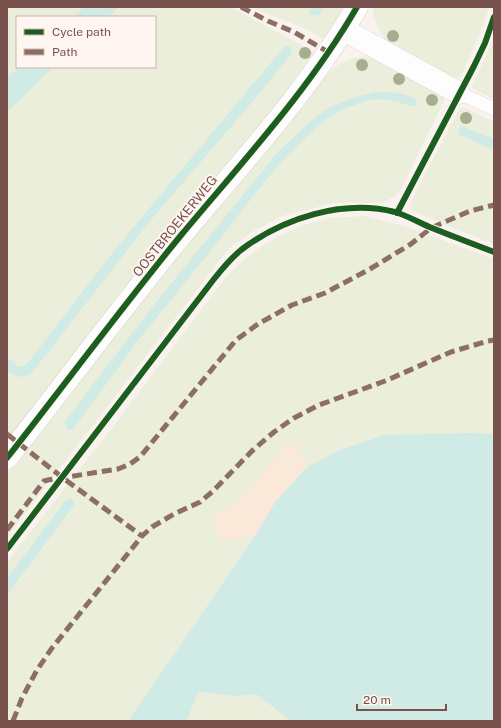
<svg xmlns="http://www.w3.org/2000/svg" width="501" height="728" font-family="'Public Sans',sans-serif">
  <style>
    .green { fill: #ebeeda; fill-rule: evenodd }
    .sand { fill: #fae9d8 }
    .water { fill: #d0eae6 }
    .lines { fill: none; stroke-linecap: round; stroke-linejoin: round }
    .lane-casing { stroke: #d8cdcb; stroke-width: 14 }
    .street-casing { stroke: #d8cdcb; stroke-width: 23 }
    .secondary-casing { stroke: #dacecc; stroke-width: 23 }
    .lane { stroke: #fefdfd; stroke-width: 13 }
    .street { stroke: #fefdfd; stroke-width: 22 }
    .secondary { stroke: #fefdfd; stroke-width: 22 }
    .quiet { stroke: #8d6e63; stroke-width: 5; stroke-dasharray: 10 5; stroke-linecap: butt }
    .cycleway-casing { stroke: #fff6f2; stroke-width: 8 }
    .cycleway { stroke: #1b5e20; stroke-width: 6 }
    .tree { fill: #a5af8f }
    .labels { text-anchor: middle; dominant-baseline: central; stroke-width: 4; stroke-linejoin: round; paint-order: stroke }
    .street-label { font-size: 13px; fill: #79514d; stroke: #fff6f2 }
  </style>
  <rect width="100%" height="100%" fill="#f9f2ef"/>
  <g class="green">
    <path d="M7,7H231L313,52V54L267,116L72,356L7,440ZM17,17H155V67H17Z"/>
    <path d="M251,7H344L325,37L322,38L302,27Z"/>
    <path d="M373,7H489L484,24L462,74L458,78L454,79L385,39C379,30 372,18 373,7Z"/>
    <path d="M494,38V99L473,89L472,86Z"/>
    <path d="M365,56L373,59L444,97V101L400,191L395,196L382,203H334L282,216L252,232L231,247L223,256L7,537V474L165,270L283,130L329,72L340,64L350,59Z"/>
    <path d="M463,107L494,122V244L443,224L411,210L410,205L412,199L460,108Z"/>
    <path d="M364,216L407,227L494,259V434L384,435L340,450L307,467L275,502L256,535L128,721H7V562L115,424L226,277C255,246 295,222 339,217C347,217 356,217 364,216Z"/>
    <path d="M198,692L237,696L256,694L291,721H187Z"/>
  </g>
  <path class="sand" d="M297,444L307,467L275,502L256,535L221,542L213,520L224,508L238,502L286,446Z"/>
  <g class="water">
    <path d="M84,7H119L108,17H73Z"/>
    <path d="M312,7H324L320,14L315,16L310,14V10Z"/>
    <path d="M288,46L292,50V53L253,101L150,221L35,369C25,379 18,379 7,370V357L18,367L24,366L30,360L117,247L284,47Z"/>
    <path d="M19,67H53L7,112V78Z"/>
    <path d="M376,92C388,92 408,92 417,101L416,106H411L398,102L384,99L369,100L343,109L328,118L316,128L286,157L260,187L220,239L137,342L73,429L69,430L66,427L65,421L157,301L276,154L312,120L327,109L351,98Z"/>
    <path d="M461,126L494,139V150L460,135L458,131Z"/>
    <path d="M471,433L494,434V721H291L256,694L237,696L198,692L187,721H128L256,535L275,502L307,467L340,450L384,435Z"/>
    <path d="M71,498L74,502L73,507L7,595V578L66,500Z"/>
  </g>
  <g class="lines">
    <g class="lane-casing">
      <path id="lane" d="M459,93L494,109"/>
    </g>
    <g class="street-casing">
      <path id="street" d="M344,30L459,93"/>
    </g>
    <g class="secondary-casing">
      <path id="secondary" d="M7,458C66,383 122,307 182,234C243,161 309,90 357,7"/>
    </g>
    <use href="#lane" class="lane"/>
    <use href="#street" class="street"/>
    <use href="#secondary" class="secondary"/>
    <g class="quiet">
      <path d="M241,7L268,21L294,32L328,52"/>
      <path d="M7,434L63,478L142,536"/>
      <path d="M7,530L44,481L48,480L118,469L130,464L140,457L236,340L258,324L292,305L325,293L370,269L411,244L431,228L470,211L494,205"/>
      <path d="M13,721L22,698L37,670L52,648L142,536L152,527L174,514L200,502L212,492L252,451L274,432L294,418L319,405L385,381L451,352L488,341L494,340"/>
    </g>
    <g class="cycleway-casing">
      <g id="cycleway">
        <path d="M397,213L474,66L485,43L494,17"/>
        <path d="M7,458C66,383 122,307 182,234C243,161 309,90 357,7"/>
        <path d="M7,549L214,279C222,269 231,258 241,250C283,218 343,199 395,212C408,216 420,223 432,228C452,236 473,244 494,252"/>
      </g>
    </g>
    <use href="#cycleway" class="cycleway"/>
  </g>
  <g class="tree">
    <circle cx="393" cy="36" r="6"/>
    <circle cx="305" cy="53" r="6"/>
    <circle cx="362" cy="65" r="6"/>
    <circle cx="399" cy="79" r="6"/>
    <circle cx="432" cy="100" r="6"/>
    <circle cx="466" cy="118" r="6"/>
  </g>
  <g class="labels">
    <g class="street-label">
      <text transform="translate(175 226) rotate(-51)">OOSTBROEKERWEG</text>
    </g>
  </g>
  <rect width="501" height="728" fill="none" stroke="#79514d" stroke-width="16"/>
  <rect x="16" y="16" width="140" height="52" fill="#fff6f2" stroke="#c9b4b0"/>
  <rect x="24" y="29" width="20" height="6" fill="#1b5e20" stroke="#c9b4b0"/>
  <text x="52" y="36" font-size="12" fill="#79514d">Cycle path</text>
  <rect x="24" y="49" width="20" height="6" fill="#8d6e63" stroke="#c9b4b0"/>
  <text x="52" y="56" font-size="12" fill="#79514d">Path</text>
  <path d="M357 704v6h89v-6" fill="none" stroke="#79514d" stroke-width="2"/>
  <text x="363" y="704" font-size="12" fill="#79514d" stroke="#fff6f2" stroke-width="3" paint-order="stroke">20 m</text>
</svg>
